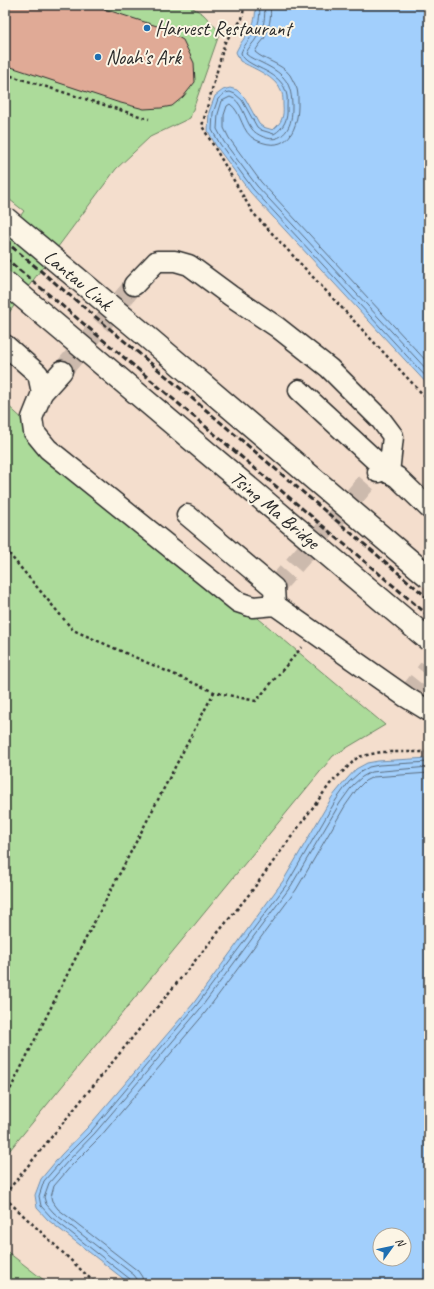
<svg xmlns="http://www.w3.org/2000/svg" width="434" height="1289" font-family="Caveat,sans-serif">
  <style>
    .green { fill: #acdb9a; stroke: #6c8362 }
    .water { fill: #a2cffc; stroke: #728da8; fill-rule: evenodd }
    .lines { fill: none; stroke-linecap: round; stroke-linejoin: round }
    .shore { stroke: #5b6d7f; stroke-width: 1 }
    .building { fill: #e0aa96; stroke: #2b2b2b }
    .minor-tunnel { stroke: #ccbaad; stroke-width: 20; stroke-dasharray: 20 10; stroke-linecap: butt }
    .minor-casing { stroke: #2b2b2b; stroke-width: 23 }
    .path { stroke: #2b2b2b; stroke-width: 2.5; stroke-dasharray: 3 3; stroke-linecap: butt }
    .minor { stroke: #fcf5e5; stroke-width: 20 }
    .rail { stroke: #2b2b2b; stroke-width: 3; stroke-dasharray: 6 3; stroke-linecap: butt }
    .highway-bridge-casing { stroke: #2b2b2b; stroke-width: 25; stroke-linecap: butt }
    .highway-bridge { stroke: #fcf5e5; stroke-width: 22 }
    .poi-dot { fill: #1f6fb2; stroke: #fcf5e5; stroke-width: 1.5 }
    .labels { text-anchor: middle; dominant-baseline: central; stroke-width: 4; stroke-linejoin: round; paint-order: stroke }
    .poi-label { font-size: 20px; fill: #2b2b2b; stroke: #fcf5e5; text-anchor: start }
    .street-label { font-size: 20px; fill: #2b2b2b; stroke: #fcf5e5 }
  </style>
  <rect width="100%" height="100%" fill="#f4decd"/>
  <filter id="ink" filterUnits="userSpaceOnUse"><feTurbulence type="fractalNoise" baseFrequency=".025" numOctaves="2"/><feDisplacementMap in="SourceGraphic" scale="8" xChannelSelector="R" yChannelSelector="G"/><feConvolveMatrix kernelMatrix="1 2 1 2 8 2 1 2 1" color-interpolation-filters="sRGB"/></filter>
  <g filter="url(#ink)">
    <g class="green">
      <path d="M5,5H188L203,14L220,32L190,118L150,137L116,169L5,318V236L24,211L5,196Z"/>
      <path d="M5,403L37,432L385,725L333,756L5,1156Z"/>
      <path d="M5,1250L49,1284H5Z"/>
    </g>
    <g class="water">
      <path d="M255,5H429V386L250,192L216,146L208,131L209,112L215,96L223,90L230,88L237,90L245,98L259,124L263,127L273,130C282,122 284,117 283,105C283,101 283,96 282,93C276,76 254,69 240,61L236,52C244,34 258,28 255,5Z"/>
      <path d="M429,758V1284H130L48,1220L37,1208L35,1195L41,1179L61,1155L88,1127L193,1004L283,881L332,797L346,780L356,769L367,763L378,761ZM380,1235H404V1259H380Z"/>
    </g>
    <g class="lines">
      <g class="shore">
        <path d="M259,5C261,15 259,25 253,34C249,41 243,46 241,53C245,68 280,69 286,92C288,97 287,103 287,108C288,119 284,128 274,134L261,130L257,127L242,100L235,94L230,92L225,93L218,99L213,113L212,130L220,144L253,189L429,380"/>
        <path d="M264,5C266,16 264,28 257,37C254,43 248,47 246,54C250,58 256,60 262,63C282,73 291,80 292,104C292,112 292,121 288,128C286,132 281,137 277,138C270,141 256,135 252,129C245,120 242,100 230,97L222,101L218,114L217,129L224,142L257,186L429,372"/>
        <path d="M270,5C272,16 269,29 264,39C261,43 257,47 255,52C265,61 281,63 290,75C292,79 295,84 297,89C298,93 298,97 298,101C299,128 288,155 256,140C241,133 242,112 230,104L227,106L224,115V128L229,138L261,182L429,364"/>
        <path d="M132,1284L130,1279L51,1217L41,1206L39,1196L44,1181L64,1158L92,1130L196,1006L287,884L336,800L349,782L359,773L369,767L379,765L429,762"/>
        <path d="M137,1284V1279L134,1275L54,1213L46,1204L44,1197L49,1183L68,1161L95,1133L200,1009L291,886L340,803L353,785L362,777L371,772L429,767"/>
        <path d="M143,1284L142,1277L138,1271L58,1209L52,1201L51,1197L54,1186L72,1165L100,1137L205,1013L296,890L345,806L357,789L365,781L373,777L429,773"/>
      </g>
    </g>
    <path class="building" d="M5,5H92L160,27L183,40L194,63L195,82L183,97L172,106L161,108L144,109L117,102L5,65Z"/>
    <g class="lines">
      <g class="minor-tunnel">
        <path d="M62,371L134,285"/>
        <path d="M274,588L374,474"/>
        <path d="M406,697L429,668"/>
      </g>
      <g class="minor-casing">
        <g id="minor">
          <path d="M134,285L157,261H175L189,265L231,296L277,327L329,368L381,420L393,436L389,473"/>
          <path d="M5,345L38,374L42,393"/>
          <path d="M62,371L42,393L32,418L34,432L48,449L238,602L253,607L275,605L406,697L429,711"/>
          <path d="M299,390L389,473"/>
          <path d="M378,472L384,470L397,477L429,508"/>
          <path d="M187,515L274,588L275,605"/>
        </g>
      </g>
      <g class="path">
        <path d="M242,5L244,8L242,19L225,42L202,126L253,213L429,401"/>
        <path d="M5,74L149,119"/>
        <path d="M5,549L73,630L214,692L256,701L302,647"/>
        <path d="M5,1100L71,967L214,692"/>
        <path d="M5,1194L251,892L330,784L358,757L381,752H429"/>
        <path d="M5,1198L96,1284"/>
      </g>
      <use href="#minor" class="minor"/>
      <g class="rail">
        <path d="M5,241L141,355L429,599"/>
        <path d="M5,258L133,365L429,616"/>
      </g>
      <g class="highway-bridge-casing">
        <g id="highway-bridge">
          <path d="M5,218L152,341L429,577"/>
          <path d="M5,282L429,640"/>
        </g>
      </g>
      <use href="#highway-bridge" class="highway-bridge"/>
    </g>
  </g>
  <g class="poi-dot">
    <circle cx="147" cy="28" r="4"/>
    <circle cx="98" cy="57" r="4"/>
  </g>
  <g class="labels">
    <g class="poi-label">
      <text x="155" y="28">Harvest Restaurant</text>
      <text x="106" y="57">Noah's Ark</text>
    </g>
    <g class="street-label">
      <text transform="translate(78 280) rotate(40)">Lantau Link</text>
      <text transform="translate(275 510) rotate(40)">Tsing Ma Bridge</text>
    </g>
  </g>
  <rect width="434" height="1289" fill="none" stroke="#fcf5e5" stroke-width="20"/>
  <rect x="10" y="10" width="414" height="1269" fill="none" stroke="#2b2b2b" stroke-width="1.5" filter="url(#ink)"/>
  <g transform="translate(392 1247) rotate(57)"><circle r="19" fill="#fcf5e5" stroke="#a8a49b"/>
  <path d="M0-3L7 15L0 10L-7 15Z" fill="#1f6fb2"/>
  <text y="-6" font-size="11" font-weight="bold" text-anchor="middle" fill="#2b2b2b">N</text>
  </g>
</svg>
